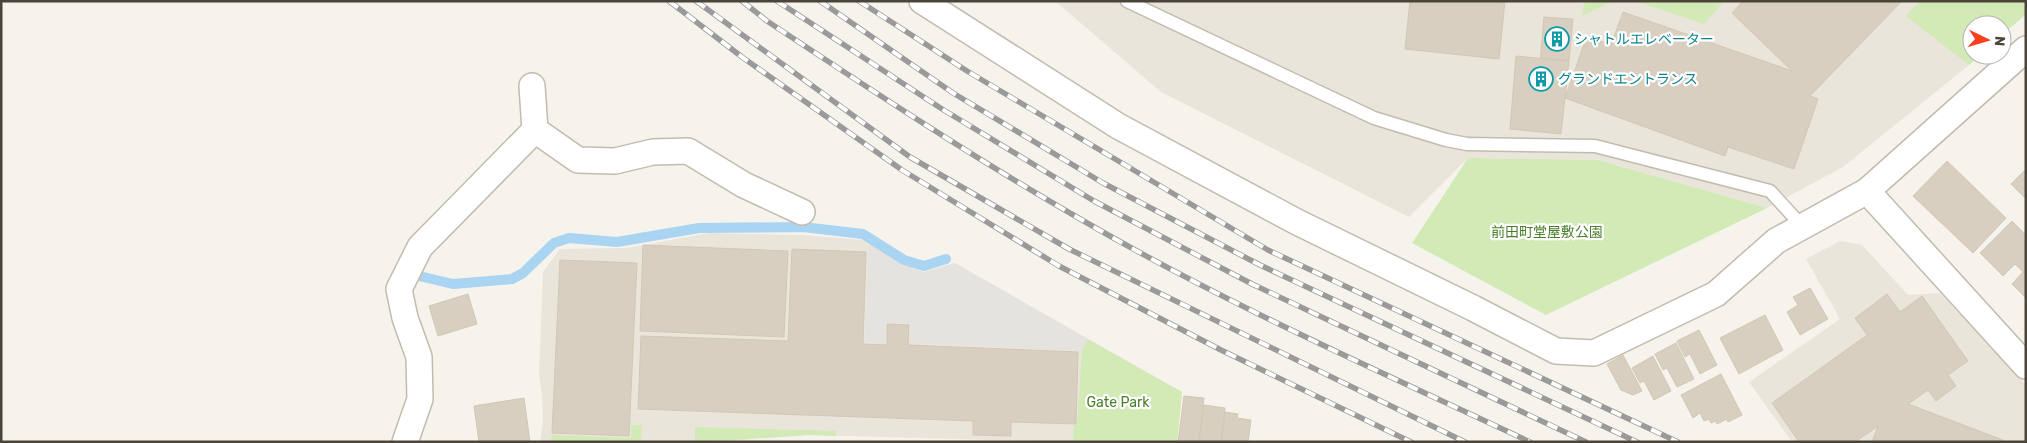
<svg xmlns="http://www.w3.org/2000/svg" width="2027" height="443" font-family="Rubik,'Noto Sans JP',sans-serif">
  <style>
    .residential { fill: #eae5da }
    .green { fill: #d2eab5 }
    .parking { fill: #e5e3e0 }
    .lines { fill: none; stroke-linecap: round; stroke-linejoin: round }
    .stream { stroke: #a9d4f2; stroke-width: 10 }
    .building { fill: #d8cfc1; stroke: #d3c7b4 }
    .lane-casing { stroke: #c2bbae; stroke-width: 15 }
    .street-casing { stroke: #c2bbae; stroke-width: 28 }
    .lane { stroke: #fff; stroke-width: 12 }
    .street { stroke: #fff; stroke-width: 25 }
    .rail-casing { stroke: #9a9a9a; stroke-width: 5.5 }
    .rail { stroke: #fff; stroke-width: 4; stroke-dasharray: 11; stroke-linecap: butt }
    .labels { text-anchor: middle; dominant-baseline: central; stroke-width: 4.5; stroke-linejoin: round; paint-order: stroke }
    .culture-label { font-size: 14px; fill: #0d838f; stroke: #fff; text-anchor: start }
    .park-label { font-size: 14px; fill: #4a7f2a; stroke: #fff }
  </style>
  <rect width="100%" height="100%" fill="#f6f3ec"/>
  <g class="residential">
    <path d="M1055,1H2026V14L2002,35V25H1972V55H1980L1969,65L1843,167L1767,208L1598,160L1468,158L1409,217L1161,92Z"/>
    <path d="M709,233L802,235L863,240L901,264L924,272L955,263L1182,392L1177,442H1067L809,435L714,442H540L543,422L542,395L539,375L543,272L560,249L627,248Z"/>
    <path d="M1840,241L1862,245L1908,295L1940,293L2026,385V442H1792L1749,382L1840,319L1806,259Z"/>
  </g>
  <g class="green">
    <path d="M1585,1H1613L1582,16Z"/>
    <path d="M1635,1H1724L1704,24Z"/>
    <path d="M1920,1H2026V14L2002,35V25H1972V55H1980L1969,65L1906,16Z"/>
    <path d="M1468,158L1598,160L1767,208L1546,315L1412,243Z"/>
    <path d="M1087,339L1182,392L1177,442H1073L1074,425H1077L1082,351Z"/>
    <path d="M631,425H642L641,442H551L552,435L631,438Z"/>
    <path d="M695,427L836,431V436L809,435L695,442Z"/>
  </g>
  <path class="parking" d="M869,243L901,264L924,272L955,263L1087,339L1082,351L910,343L911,324L887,322L885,343L865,342Z"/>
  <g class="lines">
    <path class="stream" d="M419,276L453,284L512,279L523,273L554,243L569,238L617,242L699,228L803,227L863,234L904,260L924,266L946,259"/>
  </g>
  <g class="building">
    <path d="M1410,1H1505L1499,59L1405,49Z"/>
    <path d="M1743,1H1902L1810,96L1818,99L1794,169L1728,147L1725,156L1565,98L1587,36L1611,45L1623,12L1792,71L1732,13Z"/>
    <path d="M1544,17L1573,19L1569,61L1553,59V64L1540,63Z"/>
    <path d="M1516,56L1569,61L1561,134L1510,129Z"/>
    <path d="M1947,161L2006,218L1973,253L1913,196Z"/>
    <path d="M2026,169V199L2011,184Z"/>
    <path d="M2012,221L2026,235V298L2012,284L2023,272L2015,264L2003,276L1980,253Z"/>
    <path d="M643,245L788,251L784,337L640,331Z"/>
    <path d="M792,249L866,252L863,344L887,345V324L909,325L908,345L1078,352L1076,424L1011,422V436L973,435V421L638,409L641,336L788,341Z"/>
    <path d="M560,260L637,263L629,436L552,433Z"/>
    <path d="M1810,288L1828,319L1800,335L1787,312L1798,305L1793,297Z"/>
    <path d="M468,294L477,324L438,336L429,306Z"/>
    <path d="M1887,294L1900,312L1922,296L1968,361L1948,375L1956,386L1936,401L1928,390L1908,404L2003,440L2002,442H1872L1878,426L1855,442H1799L1772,403L1867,335L1855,318Z"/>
    <path d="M1765,315L1783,350L1739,374L1720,338Z"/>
    <path d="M1699,330L1717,365L1700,374L1690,354L1685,357L1677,341Z"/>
    <path d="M1676,343L1694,379L1677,387L1667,368L1663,370L1655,354Z"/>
    <path d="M1623,355L1642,391L1633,395L1621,390L1607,364Z"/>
    <path d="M1653,356L1671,391L1654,400L1644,381L1640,383L1632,368Z"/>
    <path d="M1721,374L1742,415L1728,422L1727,419L1717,424L1716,421L1711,423L1709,419L1704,421L1700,413L1693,418L1681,395Z"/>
    <path d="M1184,396L1204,398L1199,442H1178Z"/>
    <path d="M524,398L530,442H479L474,406Z"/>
    <path d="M1204,405L1225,408L1221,442H1199Z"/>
    <path d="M1225,412L1238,414L1237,418L1251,420L1248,442H1222Z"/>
  </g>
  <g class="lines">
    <g class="lane-casing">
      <path id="lane" d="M1127,1L1374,118L1446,140L1467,144L1595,146L1770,191L1803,227"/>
    </g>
    <g class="street-casing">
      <g id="street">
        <path d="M922,1L1118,126L1297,222L1473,308L1556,351L1594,353L1716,294L1776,241L1867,191L2026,49"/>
        <path d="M532,86L535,130"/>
        <path d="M1867,191L2026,366"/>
        <path d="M405,442L420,399L419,357L405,318L399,289L420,247L535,130L578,160L615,161L653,152L688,151L744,185L802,212"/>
      </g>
    </g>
    <use href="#lane" class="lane"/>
    <use href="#street" class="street"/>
    <g class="rail-casing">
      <g id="rail">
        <path d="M669,1L742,57L902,170L1059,266L1221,350L1411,442"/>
        <path d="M696,1L910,157L1069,249L1465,442"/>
        <path d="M742,1L767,21C871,90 974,158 1082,220C1226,304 1379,371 1530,442"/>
        <path d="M777,1L942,109L1094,201L1252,284L1586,442"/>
        <path d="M820,1L953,93L1103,183L1260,265L1637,442"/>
        <path d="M859,1L967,71L1268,250L1678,442"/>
      </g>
    </g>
    <use href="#rail" class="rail"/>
  </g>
  <defs>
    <g id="building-ring" transform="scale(1.25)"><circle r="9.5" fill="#fff" stroke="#0f9aa8" stroke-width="1.5"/><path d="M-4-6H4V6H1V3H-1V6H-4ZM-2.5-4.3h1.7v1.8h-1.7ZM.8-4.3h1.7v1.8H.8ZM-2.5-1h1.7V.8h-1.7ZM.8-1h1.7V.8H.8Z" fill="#0f9aa8"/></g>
  </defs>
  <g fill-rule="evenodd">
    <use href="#building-ring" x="1557" y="39"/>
    <use href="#building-ring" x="1541" y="79"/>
  </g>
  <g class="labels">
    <g class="culture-label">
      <text x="1574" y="39">シャトルエレベーター</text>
      <text x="1558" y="79">グランドエントランス</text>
    </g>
    <g class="park-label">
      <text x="1547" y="232">前田町堂屋敷公園</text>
      <text x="1118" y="402">Gate Park</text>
    </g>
  </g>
  <rect width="2027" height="443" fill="none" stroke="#4b4439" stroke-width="5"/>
  <g transform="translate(1987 40) rotate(95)"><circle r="24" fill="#ffffff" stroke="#b7b4b0"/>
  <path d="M0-4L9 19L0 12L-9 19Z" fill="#fc3f1d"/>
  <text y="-8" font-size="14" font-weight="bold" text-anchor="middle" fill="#4b4439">N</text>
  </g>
</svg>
